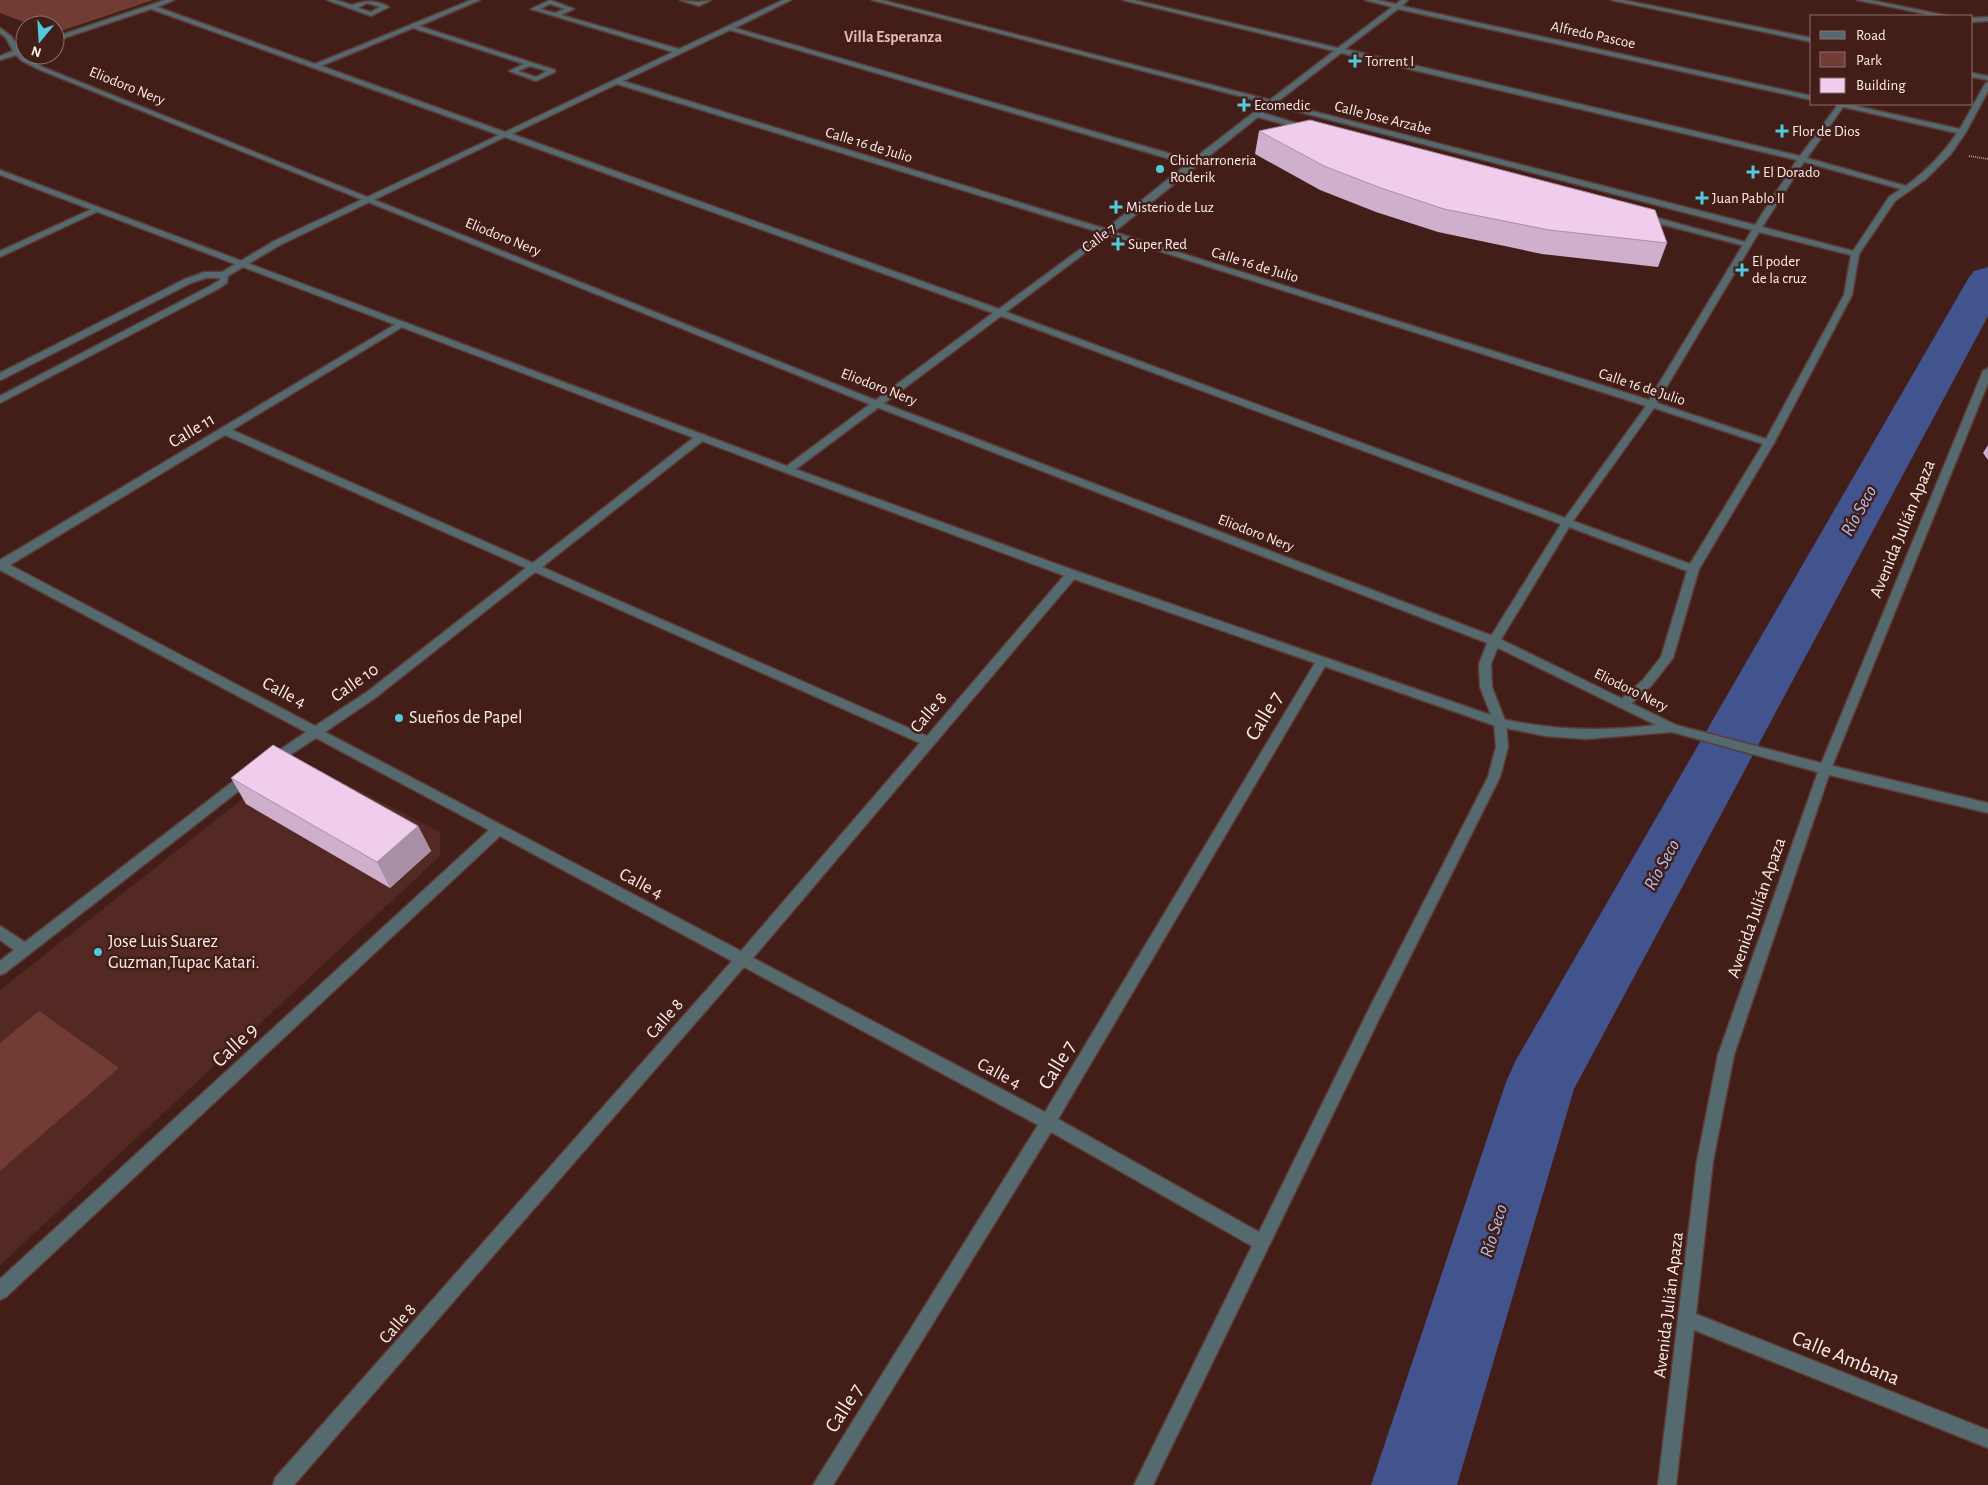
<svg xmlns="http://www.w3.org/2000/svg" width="1988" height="1485" font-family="'Alegreya Sans',sans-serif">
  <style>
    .built { fill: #542923 }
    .green { fill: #723c35 }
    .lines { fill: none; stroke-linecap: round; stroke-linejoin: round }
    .river { fill: #42548d; fill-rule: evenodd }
    .service-casing { stroke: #5d3b36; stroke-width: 3 }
    .minor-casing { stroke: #5d3b36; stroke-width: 3 }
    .tertiary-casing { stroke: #5d3b36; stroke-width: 3 }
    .path { stroke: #a38a86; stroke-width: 2; stroke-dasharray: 1 1; stroke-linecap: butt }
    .service { fill: #556a6e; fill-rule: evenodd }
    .minor { fill: #556a6e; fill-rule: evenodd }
    .tertiary { fill: #556a6e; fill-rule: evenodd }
    .wall { fill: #ceafcc }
    .shaded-wall { fill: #a88fa6 }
    .building { fill: #f0cced; stroke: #a88fa6 }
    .poi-dot { fill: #53cadc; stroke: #431e19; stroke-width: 2 }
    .labels { text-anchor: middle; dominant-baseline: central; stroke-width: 5; stroke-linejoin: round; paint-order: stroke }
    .far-street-label { font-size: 15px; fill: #fcedea; stroke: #431e19 }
    .far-poi-label { font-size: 15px; fill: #fcedea; stroke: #431e19; text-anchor: start }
    .far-neighbourhood-label { font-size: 16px; font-weight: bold; fill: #e8b7b0; stroke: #431e19 }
    .street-label { font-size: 18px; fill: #fcedea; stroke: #431e19 }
    .poi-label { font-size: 18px; fill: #fcedea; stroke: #431e19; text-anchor: start }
    .water-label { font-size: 19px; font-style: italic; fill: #acbff2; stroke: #431e19 }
    .near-street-label { font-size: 21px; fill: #fcedea; stroke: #431e19 }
  </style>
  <rect width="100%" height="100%" fill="#431e19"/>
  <path class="built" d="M305,763L440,832V856L0,1265V990L286,765Z"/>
  <g class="green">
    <path d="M0,0H153L55,33V25H32L0,13Z"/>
    <path d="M39,1011L119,1068L0,1171V1043Z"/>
  </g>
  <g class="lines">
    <path class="river" d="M1988,267V316L1574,1089L1457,1485H1371L1506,1082L1516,1060L1968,279L1974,271Z"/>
    <g class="service-casing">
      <g id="service">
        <path d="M1254,112H1260L1312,128L1305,130L1254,116Z"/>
        <path d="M1641,215H1647L1752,244L1745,246L1641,219Z"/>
      </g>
    </g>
    <g class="minor-casing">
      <g id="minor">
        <path d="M165,0H174L157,7L315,64L471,0H480L419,26L555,70V72L536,81L509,71L524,64L413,28L321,66L505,132L673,52L531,9L550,0L574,9L561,15L679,49L783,0H791L735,28L1192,160L1266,103L872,0H882L1270,100L1334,51L1123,0H1134L1338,48L1392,7L1365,0H1377L1396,4L1401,0H1408L1402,6L1812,96V100L1398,9L1345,49L1800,156L1837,106L1836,104H1847L1960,129L1985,84L1988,82V91L1966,132L1951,154L1926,179L1895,201L1859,254L1852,295L1774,443L1699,569L1673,658L1651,686L1627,707H1619L1617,704L1619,701L1643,680L1661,657L1687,571L1569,527L1500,641L1491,664L1492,687L1506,723L1508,747L1500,777L1380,1017L1153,1485H1134L1252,1246L1051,1132L833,1485H813L1038,1125L744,967L294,1485H273L275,1478L732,961L500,836L6,1297L0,1300V1279L489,830L316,738L276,764H268L266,761L268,758L306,732L0,570V560L401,321L406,324L404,326L232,430L533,563L697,435H705V439L542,567L927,736L1068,571H1076L1078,574L1076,577L753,958L1045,1112L1318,658H1326L1328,661L1058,1119L1259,1232L1370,1007L1488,777L1496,747L1494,723L1480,687L1479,664L1488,641L1561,524L1001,316L792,472H784V468L993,313L505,137L280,245L228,276L227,283L216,290L0,403V396L210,286L220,280V278H206L191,283L3,379L0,380V373L185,279L205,272H222L274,241L499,135L151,9L55,41V37ZM550,4L565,9L555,13L540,9ZM730,30L1187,164L1106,229L623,81ZM1341,53L1797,160L1755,225L1277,102ZM530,66L547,71L536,77L518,71ZM617,84L1102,233L999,309L512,134ZM1273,105L1752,230L1649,400L1114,232ZM1843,107L1957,133C1943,154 1926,171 1906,186L1807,158ZM1804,162L1901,189L1889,197L1853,251L1762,227ZM1759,232L1851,255L1844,295L1766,439L1657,403ZM1109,235L1646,406L1565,518L1006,312ZM1654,408L1763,444L1690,564L1573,521ZM225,435L526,568L367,692L315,726L10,565ZM535,572L920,743L741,951L325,732L375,698Z"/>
        <path d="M327,0H336L352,5C366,0 376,0 389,7L371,16ZM367,3L380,7L371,12L358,8Z"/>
        <path d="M680,0L698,2L711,0L699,6Z"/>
        <path d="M1611,0H1623L1812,38V42Z"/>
        <path d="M1857,0H1870L1948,16H1936Z"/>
        <path d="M1988,17V21L1972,22V18Z"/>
        <path d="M1972,73L1988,76V80L1972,77Z"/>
        <path d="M94,208L101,210L0,257V251Z"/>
        <path d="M1988,368V383L1831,769L1734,1055L1713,1161L1696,1314L1988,1430V1448L1694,1330L1676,1485H1658L1697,1161L1718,1055L1819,769L1983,371Z"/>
        <path d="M249,771L254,773L255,776L254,779L5,973L0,975V961L14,950L0,940V926L25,942L244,773Z"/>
      </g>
    </g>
    <g class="tertiary-casing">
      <path id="tertiary" d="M0,28L11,36L24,56L42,67L880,402L1498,638L1676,725L1825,764L1988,803V813L1825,774L1672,732L1586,739L1545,736L1496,726L1068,577L784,472L0,175V170L792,468L1076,571L1502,719C1553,730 1603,732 1656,725L1490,644L874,406L38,69L22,61L16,55L0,60V56L13,51L6,38L0,33Z"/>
    </g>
    <path class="path" d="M1969,156L1988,159"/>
    <use href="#service" class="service"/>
    <use href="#minor" class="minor"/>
    <use href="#tertiary" class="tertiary"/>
  </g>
  <g class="wall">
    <path d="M1259,131L1667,243L1658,267L1542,254L1438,232L1376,212L1320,190L1255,154Z"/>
    <path d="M1988,445V460L1983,453Z"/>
    <path d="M231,778L418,826L431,851L390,888L246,804Z"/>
  </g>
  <path class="shaded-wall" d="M418,826L431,851L390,888L377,862Z"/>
  <g class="building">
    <path d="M1310,120L1655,210L1667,243L1549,230L1444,209L1381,188L1324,166L1259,131Z"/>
    <path d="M273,745L418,826L377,862L231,778Z"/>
  </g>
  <g class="poi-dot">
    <path d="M1352.5 53.5h5v5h5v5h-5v5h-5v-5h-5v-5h5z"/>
    <path d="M1241.5 97.5h5v5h5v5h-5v5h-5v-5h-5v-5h5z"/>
    <path d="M1779.5 123.5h5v5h5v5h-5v5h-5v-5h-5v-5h5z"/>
    <circle cx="1160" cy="169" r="5"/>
    <path d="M1750.5 164.5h5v5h5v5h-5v5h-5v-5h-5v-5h5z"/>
    <path d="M1699.5 190.5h5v5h5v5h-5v5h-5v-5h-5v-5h5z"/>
    <path d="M1113.5 199.5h5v5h5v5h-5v5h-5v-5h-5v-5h5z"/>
    <path d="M1115.5 236.5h5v5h5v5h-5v5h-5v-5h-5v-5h5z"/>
    <path d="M1739.5 262.5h5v5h5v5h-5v5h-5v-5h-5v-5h5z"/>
    <circle cx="399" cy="718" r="5"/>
    <circle cx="98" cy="952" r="5"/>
  </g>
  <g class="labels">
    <g class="far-street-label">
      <text transform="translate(1593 35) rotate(12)">Alfredo Pascoe</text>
      <text transform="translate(127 86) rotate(22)">Eliodoro Nery</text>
      <text transform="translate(1383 118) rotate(14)">Calle Jose Arzabe</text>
      <text transform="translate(869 145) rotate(17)">Calle 16 de Julio</text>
      <text transform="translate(503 237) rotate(22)">Eliodoro Nery</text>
      <text transform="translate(1099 238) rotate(-37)">Calle 7</text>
      <text transform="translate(1255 265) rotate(17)">Calle 16 de Julio</text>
      <text transform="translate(879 387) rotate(21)">Eliodoro Nery</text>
      <text transform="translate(1642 387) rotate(18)">Calle 16 de Julio</text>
      <text transform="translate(1256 533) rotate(21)">Eliodoro Nery</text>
      <text transform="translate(1631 690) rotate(26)">Eliodoro Nery</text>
    </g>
    <g class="far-poi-label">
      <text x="1365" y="61">Torrent I</text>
      <text x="1254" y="105">Ecomedic</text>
      <text x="1792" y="131">Flor de Dios</text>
      <text x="1170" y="160">Chicharroneria<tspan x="1170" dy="17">Roderik</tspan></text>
      <text x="1763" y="172">El Dorado</text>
      <text x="1712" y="198">Juan Pablo II</text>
      <text x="1126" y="207">Misterio de Luz</text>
      <text x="1128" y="244">Super Red</text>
      <text x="1752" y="261">El poder<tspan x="1752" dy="17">de la cruz</tspan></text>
    </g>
    <g class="far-neighbourhood-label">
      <text x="893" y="37">Villa Esperanza</text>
    </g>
    <g class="street-label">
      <text transform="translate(192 431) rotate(-31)">Calle 11</text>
      <text transform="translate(1903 529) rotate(-68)">Avenida Julián Apaza</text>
      <text transform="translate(355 683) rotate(-35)">Calle 10</text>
      <text transform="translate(284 693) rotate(28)">Calle 4</text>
      <text transform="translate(929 713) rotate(-50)">Calle 8</text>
      <text transform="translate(641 884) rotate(28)">Calle 4</text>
      <text transform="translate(1757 908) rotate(-71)">Avenida Julián Apaza</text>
      <text transform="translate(665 1019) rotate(-49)">Calle 8</text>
      <text transform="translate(999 1074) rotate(28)">Calle 4</text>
      <text transform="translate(1669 1305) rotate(-83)">Avenida Julián Apaza</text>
      <text transform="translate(398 1324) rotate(-49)">Calle 8</text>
    </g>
    <g class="poi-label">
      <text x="409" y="718">Sueños de Papel</text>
      <text x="108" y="942">Jose Luis Suarez<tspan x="108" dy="21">Guzman,Tupac Katari.</tspan></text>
    </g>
    <g class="water-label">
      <text transform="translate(1859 511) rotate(-61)">Río Seco</text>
      <text transform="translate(1662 865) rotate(-61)">Río Seco</text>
      <text transform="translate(1494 1231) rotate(-73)">Río Seco</text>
    </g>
    <g class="near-street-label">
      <text transform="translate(1264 716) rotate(-59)">Calle 7</text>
      <text transform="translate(235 1045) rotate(-43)">Calle 9</text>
      <text transform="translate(1057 1065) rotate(-59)">Calle 7</text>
      <text transform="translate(1846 1358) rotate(22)">Calle Ambana</text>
      <text transform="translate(844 1408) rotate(-58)">Calle 7</text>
    </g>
  </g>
  <rect x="1810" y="15" width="162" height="90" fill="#431e19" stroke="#8d716d"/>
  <rect x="1820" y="31" width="25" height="8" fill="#556a6e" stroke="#8d716d"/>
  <text x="1856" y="40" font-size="15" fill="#fcedea">Road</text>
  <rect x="1820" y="52" width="25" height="15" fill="#723c35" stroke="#8d716d"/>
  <text x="1856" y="65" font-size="15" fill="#fcedea">Park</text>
  <rect x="1820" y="78" width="25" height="15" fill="#f0cced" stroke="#8d716d"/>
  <text x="1856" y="90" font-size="15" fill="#fcedea">Building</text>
  <g transform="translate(40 40) rotate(198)"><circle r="24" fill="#431e19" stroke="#8d716d"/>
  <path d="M0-4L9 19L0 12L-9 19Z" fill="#53cadc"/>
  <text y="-8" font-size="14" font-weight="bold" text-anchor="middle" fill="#fcedea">N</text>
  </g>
</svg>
